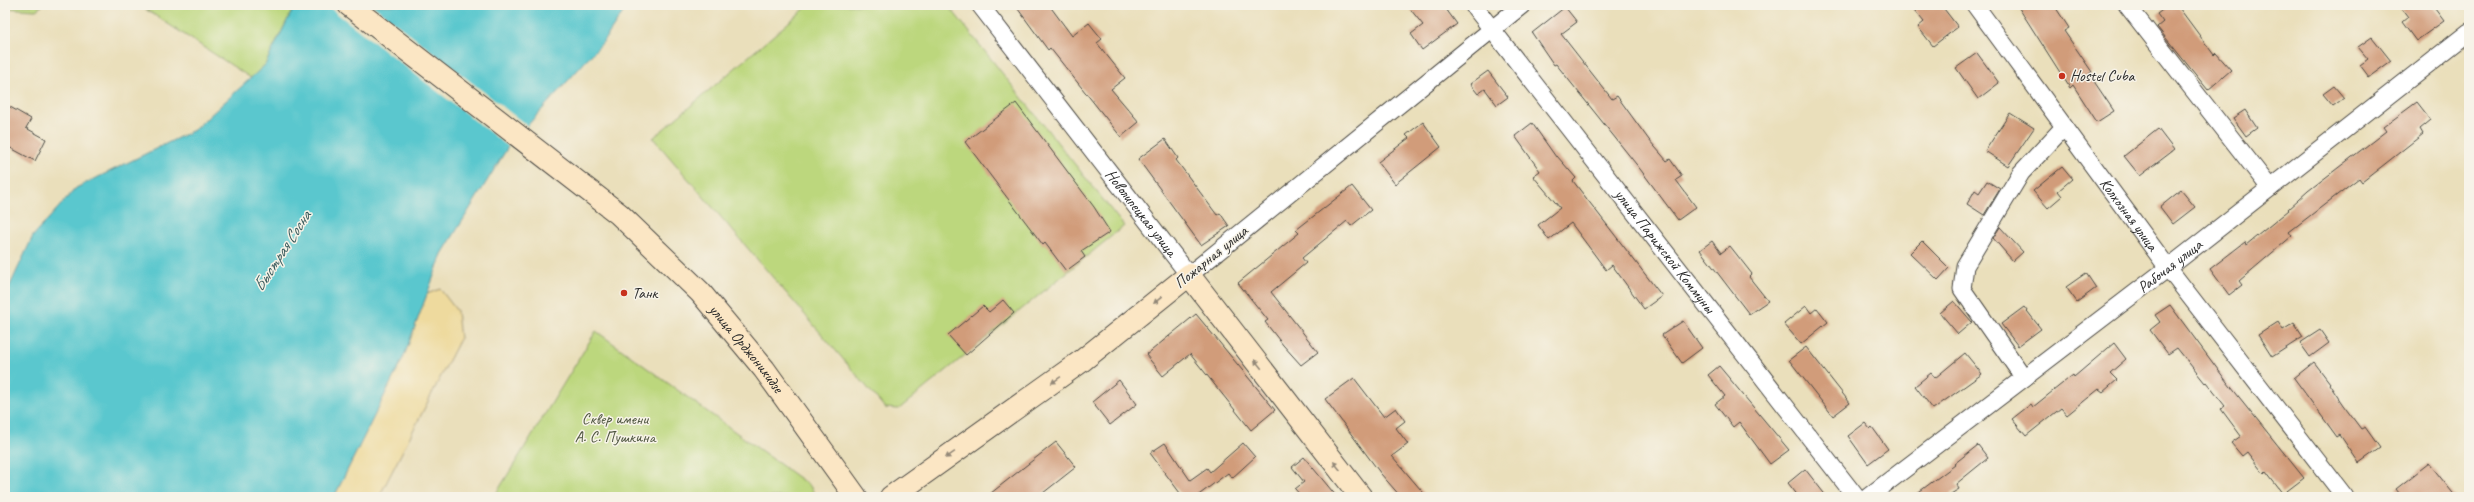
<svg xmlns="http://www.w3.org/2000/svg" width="2474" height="502" font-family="Caveat,sans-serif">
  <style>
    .green { fill: #bcd77d; stroke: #748154 }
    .sand { fill: #eeda9e; stroke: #8c8264 }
    .water { fill: #5ac7ce; stroke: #42797c }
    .pier { fill: #eadfbb }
    .building { fill: #d19c7a }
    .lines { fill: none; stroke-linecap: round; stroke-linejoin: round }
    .street-casing { stroke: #484641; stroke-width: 19 }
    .secondary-casing { stroke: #484641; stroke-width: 24 }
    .street { stroke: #fff; stroke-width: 17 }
    .secondary { stroke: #fbe6c4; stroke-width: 22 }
    .oneway { fill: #938878 }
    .poi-dot { fill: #c8321e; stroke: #f7f3e8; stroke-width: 1.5 }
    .labels { text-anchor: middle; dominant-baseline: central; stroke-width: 3; stroke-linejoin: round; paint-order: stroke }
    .poi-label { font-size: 16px; fill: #2b2b2b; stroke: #f7f3e8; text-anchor: start }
    .street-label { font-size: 16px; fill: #2b2b2b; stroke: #f7f3e8 }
    .park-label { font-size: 16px; fill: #4f5640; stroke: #f7f3e8 }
    .water-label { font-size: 17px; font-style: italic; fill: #395a5c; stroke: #f7f3e8 }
  </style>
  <rect width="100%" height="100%" fill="#f7f3e8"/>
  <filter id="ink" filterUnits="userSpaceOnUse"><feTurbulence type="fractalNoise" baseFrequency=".025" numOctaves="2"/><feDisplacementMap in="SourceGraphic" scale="8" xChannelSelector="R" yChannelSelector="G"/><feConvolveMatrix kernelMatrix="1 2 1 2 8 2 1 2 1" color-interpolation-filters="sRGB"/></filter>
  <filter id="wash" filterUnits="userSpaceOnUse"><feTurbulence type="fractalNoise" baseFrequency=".012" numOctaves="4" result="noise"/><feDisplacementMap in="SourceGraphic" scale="16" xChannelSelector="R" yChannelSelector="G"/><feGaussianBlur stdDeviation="0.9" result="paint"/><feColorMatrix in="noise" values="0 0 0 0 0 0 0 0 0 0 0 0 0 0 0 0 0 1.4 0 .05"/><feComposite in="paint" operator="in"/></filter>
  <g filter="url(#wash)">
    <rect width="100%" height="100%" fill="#eadfbb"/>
    <g class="green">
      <path d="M5,5H43L36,10L5,8Z"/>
      <path d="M139,5H298L292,11L265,65L251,78Z"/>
      <path d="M809,5H948L1124,226L899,409L885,408L653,138Z"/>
      <path d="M596,331L810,486L816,497H494Z"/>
    </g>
    <path class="sand" d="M440,289L457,311L460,339L379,497H334L404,356L427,294Z"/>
    <path class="water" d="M298,5H628L603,42L508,147L442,254L404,356L334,497H5V296L33,236L76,188L194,130L265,65L292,11Z"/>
    <path class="pier" d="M326,5H372L529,127L510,148Z"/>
    <g id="blocks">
      <g class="building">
        <path d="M1015,5H1049L1072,36L1089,23L1102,39L1097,43L1125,78L1111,89L1139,122L1121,137L1050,48L1048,50Z"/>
        <path d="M1407,5H1443L1457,24L1422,50L1411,34L1423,25Z"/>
        <path d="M1910,5H1941L1958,27L1933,46L1918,27L1924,22Z"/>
        <path d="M2017,5H2054L2069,28L2064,31L2092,72L2089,74L2114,111L2097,122L2073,85L2070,88Z"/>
        <path d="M2169,5H2177L2214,55L2216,53L2231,70L2208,90L2157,27L2163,22L2157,14Z"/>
        <path d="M2399,5H2432L2444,21L2416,41L2402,22L2408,17Z"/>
        <path d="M1565,7L1577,22L1561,34L1612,99L1617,96L1649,140L1667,161L1670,159L1682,176L1676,180L1696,207L1678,220L1640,169L1556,64L1554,65L1532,33Z"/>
        <path d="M2372,37L2391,61L2369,77L2360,65L2368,59L2358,47Z"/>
        <path d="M1977,53L1999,83L1978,99L1956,68Z"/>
        <path d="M1488,71L1508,97L1497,105L1485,89L1478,94L1470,84Z"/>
        <path d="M2334,86L2344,98L2333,106L2323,94Z"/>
        <path d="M2417,102L2431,120L2420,129L2423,134L2362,182L2359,178L2289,232L2292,236L2239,281L2242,285L2229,295L2210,269L2245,242L2246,245L2289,210L2288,209L2308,191L2386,131L2383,127Z"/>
        <path d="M1016,103L1094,207L1110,232L1081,251L1085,257L1066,271L1045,243L1043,245L965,142Z"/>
        <path d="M5,104L31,119L26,128L46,139L35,161L5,145Z"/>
        <path d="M2245,110L2257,128L2246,136L2233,118Z"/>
        <path d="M2010,113L2034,128L2008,166L1985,151Z"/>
        <path d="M1423,122L1441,147L1395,184L1378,162L1409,138L1406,135Z"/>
        <path d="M1532,123L1556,157L1557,156L1576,178L1573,181L1662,296L1644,309L1612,265L1606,270L1571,223L1549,240L1538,225L1560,208L1533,176L1540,171L1515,136Z"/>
        <path d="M2158,129L2174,150L2140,176L2124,156Z"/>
        <path d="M1165,139L1178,158L1176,160L1217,215L1220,213L1229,226L1201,245L1138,159Z"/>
        <path d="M2062,167L2072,179L2058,191L2062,196L2048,208L2033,191Z"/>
        <path d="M1987,181L2000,189L1984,215L1967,204L1975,190L1979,193Z"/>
        <path d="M1352,186L1371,210L1351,226L1347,221L1302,258L1306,263L1271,292L1318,352L1301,365L1283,345L1265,322L1268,320L1238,283L1299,233L1296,230Z"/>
        <path d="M2181,190L2195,207L2173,224L2160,207Z"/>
        <path d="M2000,227L2023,252L2013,261L1993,238Z"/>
        <path d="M1712,241L1721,253L1730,246L1752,274L1749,277L1768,301L1749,314L1700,250Z"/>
        <path d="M1922,241L1949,268L1938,280L1910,253Z"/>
        <path d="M2086,273L2096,288L2077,302L2066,287Z"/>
        <path d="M1003,300L1014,313L966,355L948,335L983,306L989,312Z"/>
        <path d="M1954,301L1972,322L1958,334L1940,313Z"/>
        <path d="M2170,305L2227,382L2304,478L2283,494L2266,472L2264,474L2247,452L2242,456L2231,443L2241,436L2221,409L2225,406L2206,382L2205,383L2177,348L2168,354L2150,330L2160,322L2155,315Z"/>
        <path d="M1806,306L1811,313L1817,308L1828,322L1801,344L1784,324Z"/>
        <path d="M2024,307L2041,329L2018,346L2001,324Z"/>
        <path d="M1196,314L1275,410L1251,430L1190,354L1163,376L1146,355Z"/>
        <path d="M1683,321L1702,348L1682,363L1662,335Z"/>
        <path d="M2278,322L2283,330L2294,323L2303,337L2272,357L2258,335Z"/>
        <path d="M2320,330L2329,343L2310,357L2300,343Z"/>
        <path d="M2114,343L2126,359L2110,373L2117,380L2103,392L2099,389L2067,415L2061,408L2026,436L2012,419L2031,404L2033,407L2073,375L2074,377Z"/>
        <path d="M1806,347L1850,403L1833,416L1789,360Z"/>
        <path d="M1965,353L1982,374L1933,409L1915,386L1931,373L1935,378Z"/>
        <path d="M2314,362L2330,383L2329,384L2343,405L2361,429L2365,427L2380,448L2359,463L2340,435L2337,437L2294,378Z"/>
        <path d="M1719,366L1789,450L1770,464L1739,422L1733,427L1715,404L1725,396L1708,375Z"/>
        <path d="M1354,378L1384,417L1396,408L1405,421L1396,428L1408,444L1392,456L1427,497H1401L1381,474L1325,399Z"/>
        <path d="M1119,380L1137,404L1110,425L1092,402Z"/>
        <path d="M1865,423L1870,429L1872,427L1888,449L1868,464L1848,436Z"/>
        <path d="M1056,442L1076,467L1038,497H986Z"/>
        <path d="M1165,443L1190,480L1207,468L1210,472L1243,443L1255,457L1232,478L1228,473L1196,497H1183L1150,453Z"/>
        <path d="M1978,445L1988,458L1956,484L1959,489L1946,497H1912L1955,465L1954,464Z"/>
        <path d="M1304,457L1337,497H1302L1295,489L1304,482L1292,467Z"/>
        <path d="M2429,463L2456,497H2402L2396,489Z"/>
        <path d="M1805,469L1827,497H1799L1788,483Z"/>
      </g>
    </g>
  </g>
  <g filter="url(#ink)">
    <use href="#blocks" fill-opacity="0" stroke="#484641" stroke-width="1"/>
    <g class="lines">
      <g class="street-casing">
        <g id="street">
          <path id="s1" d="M980,5L1189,275L1522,5"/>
          <path id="s2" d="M1473,5L1856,497"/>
          <path id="s3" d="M1975,5L2168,268L2345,497"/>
          <path d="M2127,5L2270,188"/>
          <path d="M2024,378L1962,289L1965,266L2021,173L2064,127"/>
          <path id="s4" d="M1868,497L2168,268L2469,32"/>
        </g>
      </g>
      <g class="secondary-casing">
        <g id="secondary">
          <path id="s5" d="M349,5L619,214L700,292L764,369L856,497"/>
          <path d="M891,497L1083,360L1189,275L1361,497"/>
        </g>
      </g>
      <use href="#street" class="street"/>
      <use href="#secondary" class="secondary"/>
    </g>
    <defs><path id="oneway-solid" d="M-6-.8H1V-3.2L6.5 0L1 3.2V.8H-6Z"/></defs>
    <g class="oneway">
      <use href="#oneway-solid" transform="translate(1158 300) rotate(141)"/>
      <use href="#oneway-solid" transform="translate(1258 364) rotate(-128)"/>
      <use href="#oneway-solid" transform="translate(1056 380) rotate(145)"/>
      <use href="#oneway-solid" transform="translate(950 455) rotate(145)"/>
      <use href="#oneway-solid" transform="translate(1337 466) rotate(-128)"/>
    </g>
  </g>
  <g class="poi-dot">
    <circle cx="2062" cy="76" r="4"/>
    <circle cx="624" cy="293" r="4"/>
  </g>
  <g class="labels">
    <g class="poi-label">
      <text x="2070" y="76">Hostel Cuba</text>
      <text x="632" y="293">Танк</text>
    </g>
    <g class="street-label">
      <text stroke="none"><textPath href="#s1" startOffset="263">Новолипецкая улица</textPath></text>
      <text stroke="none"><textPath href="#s3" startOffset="260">Колхозная улица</textPath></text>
      <text stroke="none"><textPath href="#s2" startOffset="312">улица Парижской Коммуны</textPath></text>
      <text transform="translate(1211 257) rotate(-39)">Пожарная улица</text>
      <text stroke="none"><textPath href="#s4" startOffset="380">Рабочая улица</textPath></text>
      <text stroke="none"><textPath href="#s5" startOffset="527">улица Орджоникидзе</textPath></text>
    </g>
    <g class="park-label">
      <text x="615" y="419">Сквер имени<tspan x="615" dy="18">А. С. Пушкина</tspan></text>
    </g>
    <g class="water-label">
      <text transform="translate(282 251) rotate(-57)">Быстрая Сосна</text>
    </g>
  </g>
  <rect width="2474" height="502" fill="none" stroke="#f7f3e8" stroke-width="20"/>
</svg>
